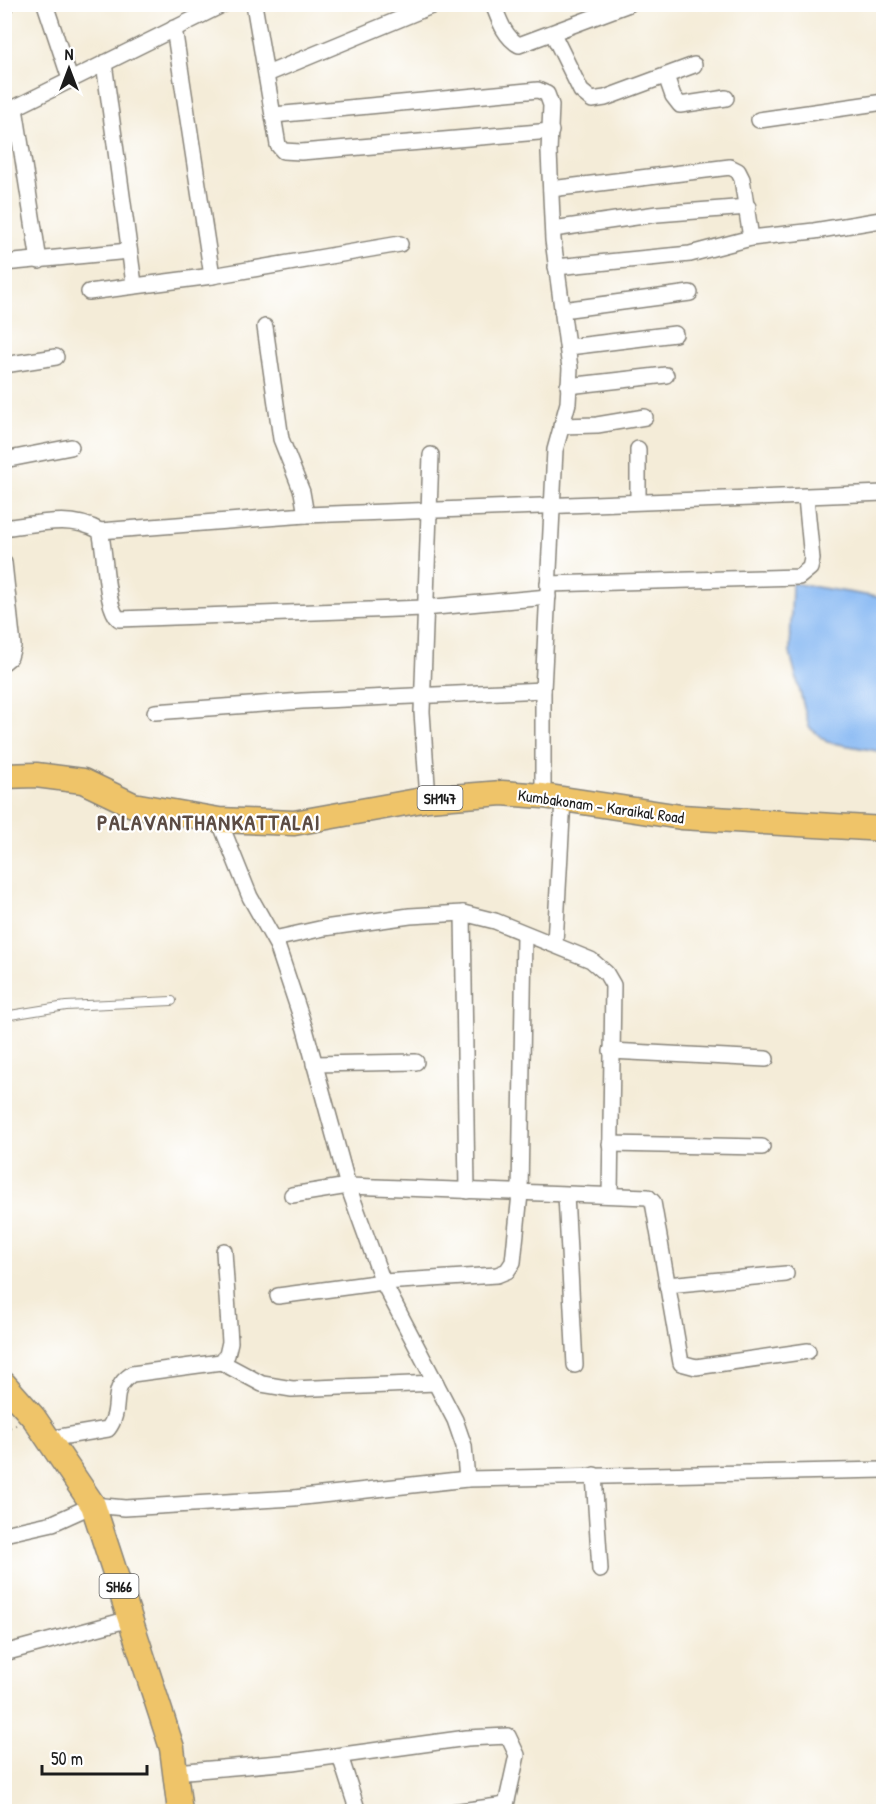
<svg xmlns="http://www.w3.org/2000/svg" width="888" height="1816" font-family="'Patrick Hand',sans-serif">
  <style>
    .water { fill: #86b8f3; stroke: #516a88; stroke-width: 1.5 }
    .lines { fill: none; stroke-linecap: round; stroke-linejoin: round }
    .lane-casing { stroke: #88847a; stroke-width: 10 }
    .street-casing { stroke: #88847a; stroke-width: 18 }
    .primary-casing { stroke: #88847a; stroke-width: 27 }
    .path { stroke: #88847a; stroke-width: 2; stroke-dasharray: 1.5 4.5; stroke-linecap: butt }
    .lane { stroke: #fff; stroke-width: 8 }
    .street { stroke: #fff; stroke-width: 15 }
    .primary { stroke: #efc469; stroke-width: 24 }
    .rail { stroke: #1c1c1c; stroke-width: 4.5; stroke-dasharray: 9 4.5; stroke-linecap: butt }
    .labels { text-anchor: middle; dominant-baseline: central; stroke-width: 4.5; stroke-linejoin: round; paint-order: stroke }
    .shield { fill: #fff; stroke: #606060; stroke-width: 1.5 }
    .shield-label { font-size: 15px; font-weight: bold; fill: #1c1c1c }
    .street-label { font-size: 16px; fill: #1c1c1c; stroke: #fff }
    .district-label { font-size: 22px; font-weight: bold; letter-spacing: 1.5px; fill: #5b4b43; stroke: #fff }
  </style>
  <rect width="100%" height="100%" fill="#fff"/>
  <filter id="ink" filterUnits="userSpaceOnUse"><feTurbulence type="fractalNoise" baseFrequency=".0167" numOctaves="2"/><feDisplacementMap in="SourceGraphic" scale="12" xChannelSelector="R" yChannelSelector="G"/><feConvolveMatrix kernelMatrix="1 2 1 2 8 2 1 2 1" color-interpolation-filters="sRGB"/></filter>
  <filter id="wash" filterUnits="userSpaceOnUse"><feTurbulence type="fractalNoise" baseFrequency=".008" numOctaves="4" result="noise"/><feDisplacementMap in="SourceGraphic" scale="24" xChannelSelector="R" yChannelSelector="G"/><feGaussianBlur stdDeviation="1.35" result="paint"/><feColorMatrix in="noise" values="0 0 0 0 0 0 0 0 0 0 0 0 0 0 0 0 0 1.4 0 .05"/><feComposite in="paint" operator="in"/></filter>
  <g filter="url(#wash)">
    <rect width="100%" height="100%" fill="#f4ecd8"/>
    <path class="water" d="M792,583L883,598V752L827,742L809,727L790,653Z"/>
  </g>
  <g filter="url(#ink)">
    <g class="lines">
      <g class="lane-casing">
        <path id="lane" d="M4,1016L66,1006L172,1001"/>
      </g>
      <g class="street-casing">
        <g id="street">
          <path d="M45,4L70,79"/>
          <path d="M254,4L278,145L283,151L301,152L551,131"/>
          <path d="M493,4C499,19 504,37 519,45L629,4"/>
          <path d="M174,28L212,276"/>
          <path d="M553,34L581,91L592,100L605,98L694,65"/>
          <path d="M104,63L134,284"/>
          <path d="M267,74L436,4"/>
          <path d="M666,76L673,96L680,105L726,98"/>
          <path d="M15,108L39,261"/>
          <path d="M4,113L224,4"/>
          <path d="M274,115L538,90L547,94L551,105L549,152L553,240L570,368L568,403L555,450L543,690V796"/>
          <path d="M759,120L884,102"/>
          <path d="M551,189L730,167L738,171L742,179L751,238"/>
          <path d="M553,229L657,214L748,207"/>
          <path d="M4,263L129,251"/>
          <path d="M556,267L690,254L751,238L814,231L881,220"/>
          <path d="M89,292L212,276L400,244"/>
          <path d="M562,310L690,293"/>
          <path d="M265,327L281,439L302,492L306,515"/>
          <path d="M569,347L675,334"/>
          <path d="M4,365L56,357"/>
          <path d="M568,386L666,375"/>
          <path d="M561,426L597,425L645,417"/>
          <path d="M638,449V500"/>
          <path d="M4,460L71,447"/>
          <path d="M4,528C37,524 71,514 100,531C106,553 105,608 119,619L424,608L548,597"/>
          <path d="M100,531L306,515L884,493"/>
          <path d="M4,563L13,646L10,657L4,662"/>
          <path d="M548,584L799,577L810,568L812,559L806,498"/>
          <path d="M155,712L302,701L543,690"/>
          <path d="M428,799L422,712L431,455"/>
          <path d="M219,820L250,897L277,945L305,1029L348,1186L383,1282L455,1420L464,1446L467,1479"/>
          <path d="M463,913L467,1191"/>
          <path d="M274,939L324,928L410,916L463,913L495,921L591,960L606,973L613,985L610,1195"/>
          <path d="M555,943L563,799"/>
          <path d="M611,1051L766,1059"/>
          <path d="M314,1064L416,1062"/>
          <path d="M610,1144L762,1147"/>
          <path d="M292,1195L348,1186L648,1197L653,1202L681,1363L696,1367L808,1351"/>
          <path d="M566,1195L575,1365"/>
          <path d="M667,1285L786,1274"/>
          <path d="M278,1296L383,1282L497,1275L507,1271L513,1262L520,1194L524,934"/>
          <path d="M221,1362L262,1384L292,1389L436,1383"/>
          <path d="M48,1439L108,1429C124,1408 107,1390 132,1374L221,1362L227,1355L230,1342L224,1251"/>
          <path d="M594,1475L600,1570"/>
          <path d="M4,1534L53,1523L93,1505L125,1508L294,1498L467,1479L884,1470"/>
          <path d="M4,1653L130,1619"/>
          <path d="M340,1756L358,1812"/>
          <path d="M175,1772L292,1762L467,1738L508,1736L517,1755L506,1805L452,1812"/>
        </g>
      </g>
      <g class="primary-casing">
        <g id="primary">
          <path d="M4,776L36,775L83,781L133,805L219,820L294,823L428,799L502,793L543,796L681,817L884,829"/>
          <path d="M4,1384L34,1418L93,1505L172,1748L180,1812"/>
        </g>
      </g>
      <path class="path" d="M4,1430L16,1425"/>
      <use href="#lane" class="lane"/>
      <use href="#street" class="street"/>
      <use href="#primary" class="primary"/>
      <path class="rail" d="M4,12L22,4"/>
    </g>
  </g>
  <g class="labels">
    <g class="shield">
      <rect x="417.5" y="786" width="45" height="24" rx="4.5"/>
      <rect x="99.5" y="1574" width="39" height="24" rx="4.5"/>
    </g>
    <g class="shield-label">
      <text x="440" y="798">SH147</text>
      <text x="119" y="1586">SH66</text>
    </g>
    <g class="street-label">
      <text transform="translate(601 806) rotate(8)">Kumbakonam - Karaikal Road</text>
    </g>
    <g class="district-label">
      <text x="209" y="822">PALAVANTHANKATTALAI</text>
    </g>
  </g>
  <rect width="888" height="1816" fill="none" stroke="#fff" stroke-width="24"/>
  <g transform="translate(69 69)" stroke="#ffffff" stroke-width="4.5" paint-order="stroke">
  <path d="M0-4.5L10 22L0 15L-10 22Z" fill="#1c1c1c"/>
  <text y="-9" font-size="16" font-weight="bold" text-anchor="middle" fill="#1c1c1c">N</text>
  </g>
  <path d="M42 1765v9h105v-9" fill="none" stroke="#1c1c1c" stroke-width="3"/>
  <text x="51" y="1765" font-size="18" fill="#1c1c1c" stroke="#ffffff" stroke-width="4.5" paint-order="stroke">50 m</text>
</svg>
